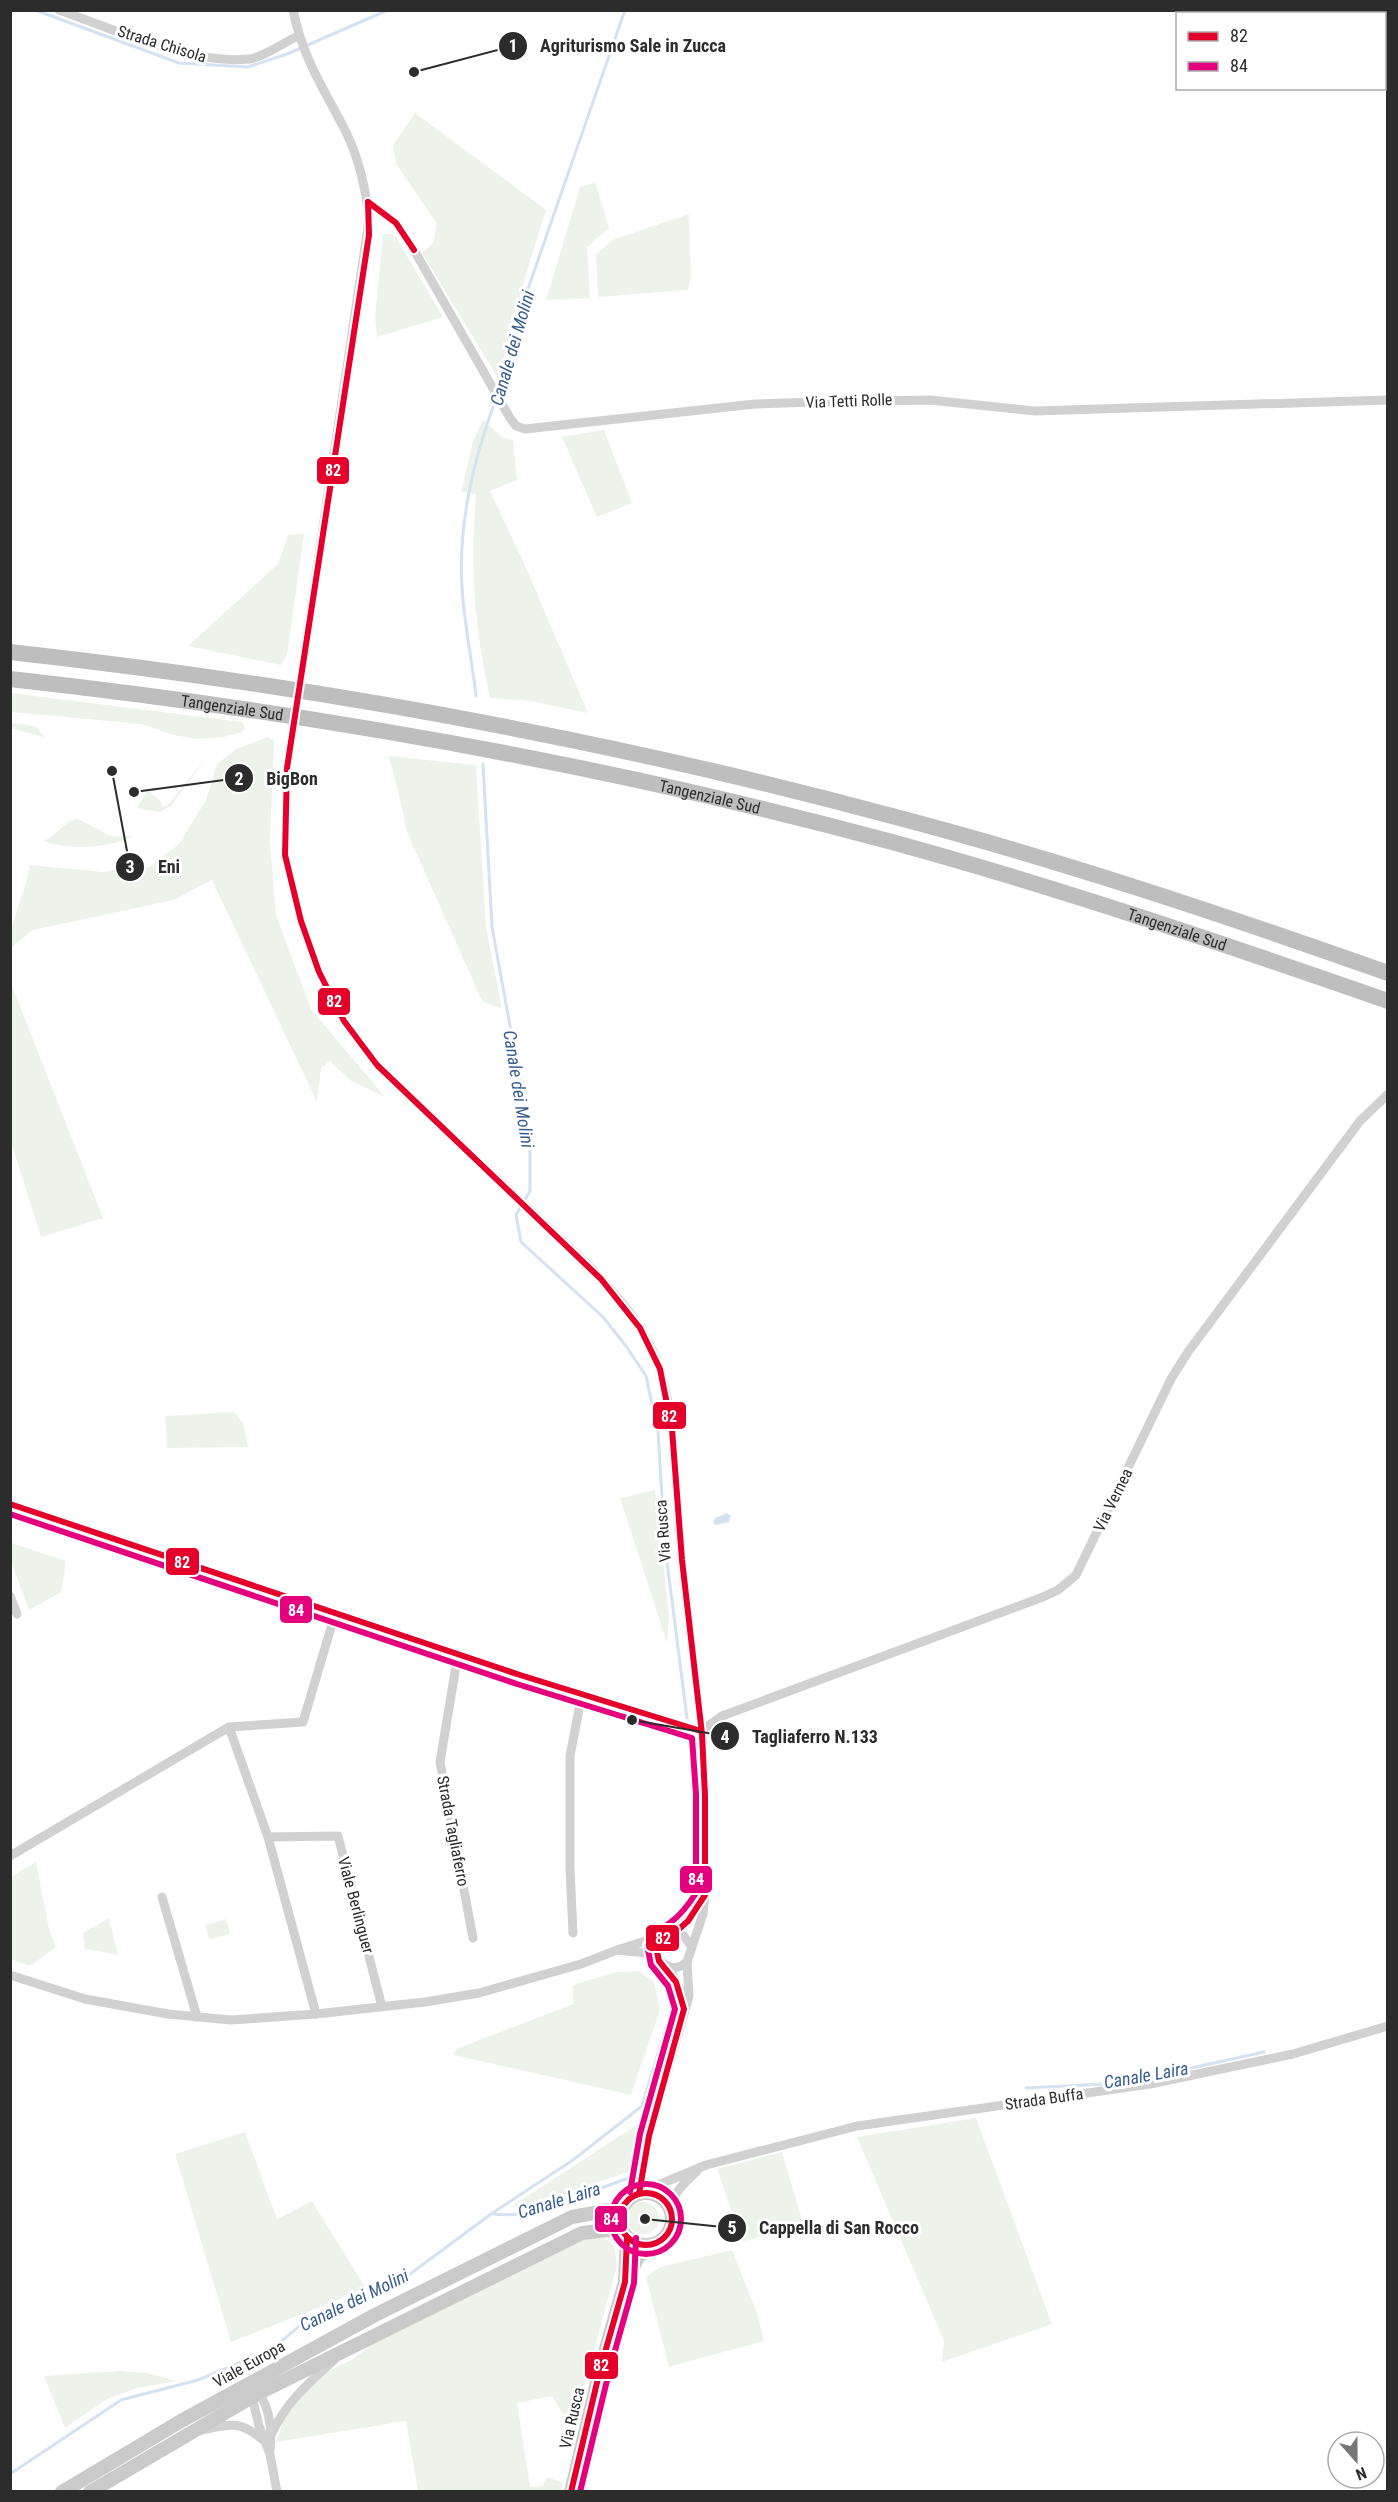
<svg xmlns="http://www.w3.org/2000/svg" width="1398" height="2502" font-family="'Roboto Condensed',sans-serif">
  <style>
    .green { fill: #edf3ea }
    .water { fill: #d5e2f1 }
    .lines { fill: none; stroke-linecap: round; stroke-linejoin: round }
    .stream { stroke: #d5e2f1; stroke-width: 3 }
    .street { stroke: #d1d1d1; stroke-width: 9 }
    .secondary { stroke: #cacaca; stroke-width: 14 }
    .highway { stroke: #bebebe; stroke-width: 16 }
    .bus-1-casing { stroke: #fff; stroke-width: 10 }
    .bus-2-casing { stroke: #fff; stroke-width: 10 }
    .bus-1 { stroke: #e4002b; stroke-width: 6 }
    .bus-2 { stroke: #e5007d; stroke-width: 6 }
    .labels { text-anchor: middle; dominant-baseline: central; stroke-width: 6; stroke-linejoin: round; paint-order: stroke }
    .street-label { font-size: 16px; fill: #2c2c2c; stroke: #fff }
    .water-label { font-size: 18px; font-style: italic; fill: #385e8f; stroke: #fff }
    .leader { fill: none; stroke: #2c2c2c; stroke-width: 2 }
    .callout-dot { fill: #2c2c2c; stroke: #fff; stroke-width: 2 }
    .mark-label { font-size: 18px; text-anchor: middle; font-weight: bold; fill: #fff }
    .callout-label { font-size: 18px; text-anchor: middle; font-weight: bold; fill: #2c2c2c; stroke: #fff; stroke-width: 6; stroke-linejoin: round; paint-order: stroke }
    .line-badge { stroke: #fff; stroke-width: 2 }
    .badge-label { font-size: 16px; text-anchor: middle; font-weight: bold; fill: #fff }
  </style>
  <rect width="100%" height="100%" fill="#fff"/>
  <g class="green">
    <path d="M415,113L546,210L517,304L499,380L422,253L433,243L437,224L396,164L393,145Z"/>
    <path d="M595,182L609,228L587,247L590,298L546,300L580,187Z"/>
    <path d="M689,214L691,278L688,290L598,297L596,255L612,240Z"/>
    <path d="M383,234H394L443,317L377,337L375,318Z"/>
    <path d="M483,420L502,437L513,440L517,480L490,491L523,561L588,713L530,701L490,698C474,625 470,569 476,494L461,492L473,441Z"/>
    <path d="M604,430L632,503L597,517L562,437Z"/>
    <path d="M304,534L287,655L281,665L188,646L278,564L288,535Z"/>
    <path d="M11,693L242,722L245,727L242,732L224,737L197,739L173,735L141,724L11,712Z"/>
    <path d="M10,723L36,726L45,738L11,728Z"/>
    <path d="M268,737L274,741L270,841L276,915L311,1009L385,1097L351,1081L330,1061L321,1068L317,1102L212,880L174,900L33,930L11,948C10,916 25,896 30,865L102,872L150,867L179,844L206,800L217,764L236,749Z"/>
    <path d="M210,753L171,806L159,812L137,808L148,790L160,801L163,807L167,806Z"/>
    <path d="M388,756L476,765L486,927L502,1009L482,1001L407,832L397,786Z"/>
    <path d="M78,819L113,837L132,836C110,849 66,850 43,841C57,836 63,821 78,819Z"/>
    <path d="M11,983L103,1218L41,1237L11,1142Z"/>
    <path d="M234,1412L243,1423L248,1447L167,1448L165,1416Z"/>
    <path d="M655,1490L669,1615L667,1643L620,1498Z"/>
    <path d="M12,1543L66,1561L61,1592L29,1610L11,1562Z"/>
    <path d="M36,1862L49,1929L56,1947L30,1966L11,1959V1877Z"/>
    <path d="M109,1918L118,1955L85,1949L83,1933Z"/>
    <path d="M226,1919L230,1934L209,1939L205,1925Z"/>
    <path d="M639,1971L654,1982L660,2010L631,2095L453,2055L456,2049L573,2004V1985L616,1972Z"/>
    <path d="M976,2118L1052,2324L942,2362L944,2341L857,2137Z"/>
    <path d="M638,2124L633,2170L554,2198L509,2208Z"/>
    <path d="M245,2132L277,2219L312,2201L365,2287L333,2302L231,2342L175,2154Z"/>
    <path d="M782,2152L803,2223L742,2242L717,2169Z"/>
    <circle cx="643" cy="2218" r="16"/>
    <path d="M583,2237H602L614,2245L617,2266L576,2416L563,2414L552,2396L517,2403L530,2487L542,2486L547,2477L563,2483L561,2491H418L406,2421L276,2442L284,2420L300,2398L329,2371L353,2359L380,2338Z"/>
    <path d="M732,2250L757,2313L764,2341L669,2367L646,2277L660,2267Z"/>
    <path d="M120,2371L147,2373L177,2381L137,2388L107,2399L65,2428L44,2376Z"/>
  </g>
  <path class="water" d="M727,1513L731,1516L729,1522L715,1525L713,1522L715,1518Z"/>
  <g class="lines">
    <g class="stream">
      <path d="M35,10L179,63L248,67L287,54L388,10"/>
      <path d="M498,393L509,370L521,309L625,10"/>
      <path d="M476,696C472,660 464,623 462,587C458,524 474,458 496,399"/>
      <path d="M483,764L492,927L530,1136V1191L516,1215L521,1242L603,1317L626,1346L646,1376L658,1432L665,1546L687,1718"/>
      <path d="M688,1909L695,1831L689,1735"/>
      <path d="M1026,2088L1123,2083L1264,2052"/>
      <path d="M493,2214C533,2220 588,2192 626,2179"/>
      <path d="M10,2474L121,2400L198,2380L272,2349L303,2323L342,2311L398,2283L491,2214L573,2160L642,2106L675,1998"/>
    </g>
    <g class="street">
      <path d="M59,10C113,29 192,65 249,59C262,58 285,42 298,36"/>
      <path d="M293,10C303,59 324,89 346,132C359,159 366,189 369,220L287,768L285,855L301,921L319,972L344,1021L377,1065L591,1268C619,1297 647,1330 660,1369C676,1422 675,1477 679,1531C685,1609 699,1685 704,1763C706,1807 705,1851 705,1895L703,1914L687,1962L689,1996L649,2136L639,2194"/>
      <path d="M368,202L396,223L414,250L510,418L516,426L525,429L755,404L814,402L930,400L1035,411L1388,400"/>
      <path d="M10,1504L520,1675L701,1731"/>
      <path d="M10,1596L17,1614"/>
      <path d="M458,1654L440,1762L473,1938"/>
      <path d="M229,1727L268,1837L316,2014"/>
      <path d="M701,1731L722,1716L1043,1597L1058,1590L1076,1575L1171,1379L1188,1352L1360,1121L1388,1094"/>
      <path d="M268,1837L338,1836L382,2007"/>
      <path d="M10,1856L229,1727L303,1722L335,1614"/>
      <path d="M162,1897L197,2017"/>
      <path d="M674,1932L695,1912L702,1899"/>
      <path d="M573,1933L570,1868V1756L582,1694"/>
      <path d="M619,1950C628,1952 640,1951 648,1954C663,1960 670,1976 687,1962"/>
      <path d="M659,1961L656,1947L665,1935"/>
      <path d="M669,1967L680,1990L684,2007"/>
      <path d="M10,1975L85,1999L168,2014L231,2020L316,2014L425,2002L479,1993L581,1964L617,1950L674,1932L684,1936L691,1946"/>
      <path d="M652,2194L656,2186L706,2165L857,2126L1150,2084L1293,2054L1388,2026"/>
      <path d="M670,2210C673,2193 684,2183 697,2171"/>
      <path d="M257,2391C271,2408 272,2430 270,2451"/>
      <path d="M251,2393L259,2426L270,2454L277,2492"/>
      <path d="M202,2430C230,2424 241,2420 264,2441"/>
      <path d="M272,2433C288,2400 308,2384 334,2360"/>
    </g>
    <g class="secondary">
      <circle cx="646" cy="2219" r="26"/>
      <path d="M625,2281L627,2238"/>
      <path d="M62,2492L181,2421L375,2315L572,2217L622,2208"/>
      <path d="M90,2492L259,2393L582,2233L608,2230L623,2233"/>
      <path d="M571,2492L600,2370L625,2282L638,2257L653,2245"/>
    </g>
    <g class="highway">
      <path d="M10,652C308,685 603,738 892,816C1060,860 1224,915 1388,973"/>
      <path id="s1" d="M10,679C308,712 604,764 892,842C1060,888 1224,944 1388,1001"/>
    </g>
    <g class="bus-1-casing">
      <g id="bus-1">
        <path d="M368,202L369,235L287,768L285,855L301,921L319,972L344,1021L377,1065L601,1279L640,1328L660,1369L672,1429L682,1560L702,1734L705,1796V1895L688,1921L679,1929L661,1939L656,1947L659,1961L676,1982L684,2009L649,2136L639,2194"/>
        <path d="M368,202L396,223L414,250"/>
        <path d="M10,1504L520,1675L701,1731"/>
        <circle cx="646" cy="2219" r="26"/>
        <path d="M571,2492L600,2370L625,2282L627,2238"/>
      </g>
    </g>
    <g class="bus-2-casing">
      <g id="bus-2">
        <path d="M10,1514L517,1684L692,1738L696,1794V1893C689,1904 682,1914 671,1922C659,1932 656,1928 647,1945L651,1965L668,1986L675,2009L640,2134L630,2192"/>
        <circle cx="646" cy="2219" r="35"/>
        <path d="M580,2492L609,2372L634,2283L636,2238"/>
      </g>
    </g>
    <use href="#bus-1" class="bus-1"/>
    <use href="#bus-2" class="bus-2"/>
  </g>
  <g class="labels">
    <g class="street-label">
      <text transform="translate(162 44) rotate(17)">Strada Chisola</text>
      <text transform="translate(849 401) rotate(-2)">Via Tetti Rolle</text>
      <text stroke="none"><textPath href="#s1" startOffset="224">Tangenziale Sud</textPath></text>
      <text stroke="none"><textPath href="#s1" startOffset="710">Tangenziale Sud</textPath></text>
      <text stroke="none"><textPath href="#s1" startOffset="1196">Tangenziale Sud</textPath></text>
      <text transform="translate(1113 1500) rotate(-64)">Via Vernea</text>
      <text transform="translate(663 1531) rotate(-94)">Via Rusca</text>
      <text transform="translate(453 1831) rotate(79)">Strada Tagliaferro</text>
      <text transform="translate(356 1905) rotate(75)">Viale Berlinguer</text>
      <text transform="translate(1044 2099) rotate(-8)">Strada Buffa</text>
      <text transform="translate(249 2364) rotate(-29)">Viale Europa</text>
      <text transform="translate(572 2418) rotate(-77)">Via Rusca</text>
    </g>
    <g class="water-label">
      <text transform="translate(512 348) rotate(-74)">Canale dei Molini</text>
      <text transform="translate(519 1089) rotate(81)">Canale dei Molini</text>
      <text transform="translate(1146 2075) rotate(-10)">Canale Laira</text>
      <text transform="translate(559 2200) rotate(-17)">Canale Laira</text>
      <text transform="translate(354 2300) rotate(-26)">Canale dei Molini</text>
    </g>
  </g>
  <path class="leader" d="M414 72L513 46M134 792L239 778M112 771L130 867M632 1720L725 1736M645 2219L732 2228"/>
  <g class="callout-dot">
    <circle cx="414" cy="72" r="6"/>
    <circle cx="134" cy="792" r="6"/>
    <circle cx="112" cy="771" r="6"/>
    <circle cx="632" cy="1720" r="6"/>
    <circle cx="645" cy="2219" r="6"/>
    <circle cx="513" cy="46" r="15"/>
    <circle cx="239" cy="778" r="15"/>
    <circle cx="130" cy="867" r="15"/>
    <circle cx="725" cy="1736" r="15"/>
    <circle cx="732" cy="2228" r="15"/>
  </g>
  <g class="mark-label">
    <text x="513" y="52">1</text>
    <text x="239" y="785">2</text>
    <text x="130" y="873">3</text>
    <text x="725" y="1743">4</text>
    <text x="732" y="2234">5</text>
  </g>
  <g class="callout-label">
    <text x="633" y="52">Agriturismo Sale in Zucca</text>
    <text x="292" y="785">BigBon</text>
    <text x="169" y="873">Eni</text>
    <text x="815" y="1743">Tagliaferro N.133</text>
    <text x="839" y="2234">Cappella di San Rocco</text>
  </g>
  <g class="line-badge">
    <rect x="316" y="456" width="34" height="29" rx="6" fill="#e4002b"/>
    <rect x="317" y="987" width="34" height="29" rx="6" fill="#e4002b"/>
    <rect x="652" y="1401" width="35" height="29" rx="6" fill="#e4002b"/>
    <rect x="165" y="1547" width="35" height="29" rx="6" fill="#e4002b"/>
    <rect x="279" y="1595" width="34" height="29" rx="6" fill="#e5007d"/>
    <rect x="679" y="1865" width="34" height="29" rx="6" fill="#e5007d"/>
    <rect x="645" y="1924" width="35" height="28" rx="6" fill="#e4002b"/>
    <rect x="594" y="2205" width="34" height="28" rx="6" fill="#e5007d"/>
    <rect x="584" y="2351" width="35" height="29" rx="6" fill="#e4002b"/>
  </g>
  <g class="badge-label">
    <text x="333" y="476">82</text>
    <text x="334" y="1007">82</text>
    <text x="669" y="1422">82</text>
    <text x="182" y="1568">82</text>
    <text x="296" y="1616">84</text>
    <text x="696" y="1885">84</text>
    <text x="663" y="1944">82</text>
    <text x="611" y="2225">84</text>
    <text x="601" y="2371">82</text>
  </g>
  <rect width="1398" height="2502" fill="none" stroke="#2c2c2c" stroke-width="24"/>
  <rect x="1176" y="12" width="210" height="78" fill="#ffffff" stroke="#ababab" stroke-width="1.5"/>
  <rect x="1188" y="32" width="30" height="9" fill="#e4002b" stroke="#ababab" stroke-width="1.5"/>
  <text x="1230" y="42" font-size="18" fill="#2c2c2c">82</text>
  <rect x="1188" y="62" width="30" height="9" fill="#e5007d" stroke="#ababab" stroke-width="1.5"/>
  <text x="1230" y="72" font-size="18" fill="#2c2c2c">84</text>
  <g transform="translate(1356 2460) rotate(159)"><circle r="28" fill="#ffffff" stroke="#ababab" stroke-width="1.5"/>
  <path d="M0-4.5L10 22L0 15L-10 22Z" fill="#767676"/>
  <text y="-9" font-size="16" font-weight="bold" text-anchor="middle" fill="#2c2c2c">N</text>
  </g>
</svg>
